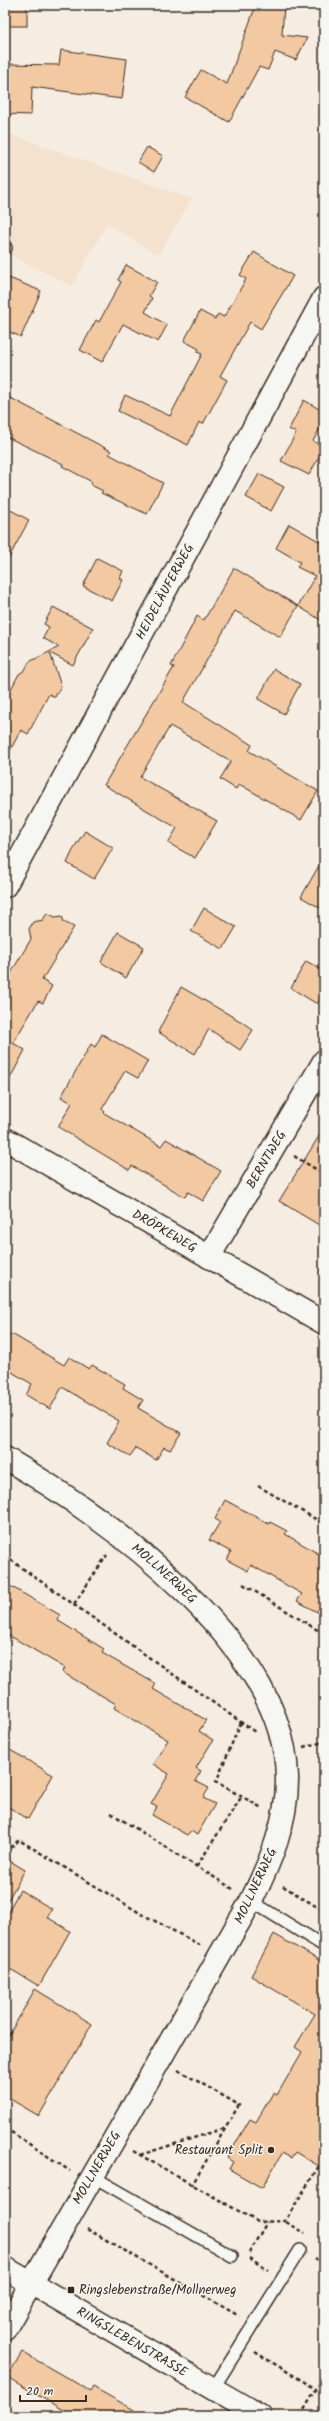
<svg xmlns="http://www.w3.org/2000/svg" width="329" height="2421" font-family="Kalam,sans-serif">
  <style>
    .built { fill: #f4e2ce }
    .building { fill: #f2c9a1; stroke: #3b2a1e }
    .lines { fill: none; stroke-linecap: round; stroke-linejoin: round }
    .lane-casing { stroke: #3b2a1e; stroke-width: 14 }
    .street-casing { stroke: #3b2a1e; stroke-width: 25 }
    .path { stroke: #3b2a1e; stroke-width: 2.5; stroke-dasharray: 4 3; stroke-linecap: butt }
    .lane { stroke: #f6f6f2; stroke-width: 11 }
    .street { stroke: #f6f6f2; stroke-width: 22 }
    .poi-dot { fill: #3b2a1e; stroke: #f6f6f2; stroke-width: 1.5 }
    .labels { text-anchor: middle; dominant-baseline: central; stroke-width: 3; stroke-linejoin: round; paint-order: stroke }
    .street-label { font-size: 13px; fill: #3b2a1e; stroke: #f6f6f2 }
    .poi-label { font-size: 13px; fill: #3b2a1e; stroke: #f6f6f2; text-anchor: end }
  </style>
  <rect width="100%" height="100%" fill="#f5ede2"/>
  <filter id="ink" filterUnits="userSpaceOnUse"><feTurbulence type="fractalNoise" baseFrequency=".025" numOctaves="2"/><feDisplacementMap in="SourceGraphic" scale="8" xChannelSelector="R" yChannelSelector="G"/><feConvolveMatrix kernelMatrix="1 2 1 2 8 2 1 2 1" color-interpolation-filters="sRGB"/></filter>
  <g filter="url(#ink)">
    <path class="built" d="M5,132L192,199L158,255L107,224L72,286L5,253Z"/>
    <g class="building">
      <rect x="5" y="5" width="22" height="21"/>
      <path d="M256,5H284L282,35L307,38L296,60L275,52L268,70L259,67L229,122L185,97L201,70L227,84Z"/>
      <path d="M61,50L127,59L122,99L32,87L31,115L5,114V64L59,65Z"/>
      <path d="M147,147L163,156L154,172L138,162Z"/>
      <path d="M254,252L293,276L261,329L250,322L220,376L227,380L203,424L199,422L188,445L118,411L125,395L170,416L202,354L197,352L199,349L184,341L200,311L215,319L218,314L224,317L246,279L240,275Z"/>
      <path d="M126,265L157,282L149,296L152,298L145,312L167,325L158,342L123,324L102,362L80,350L96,320L99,322L121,282L118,280Z"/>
      <path d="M9,278L41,291L21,337L5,330V289Z"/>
      <path d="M5,395L111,451L109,454L163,483L147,514L101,493L103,491L91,485L92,482L62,466L63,464L5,436Z"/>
      <path d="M304,400L324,412V421L313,441L324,448L309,475L281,461L296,433L289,429Z"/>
      <path d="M259,474L284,487L271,511L246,497Z"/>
      <path d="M5,507L29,520L5,565Z"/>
      <path d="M289,524L324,544V622L298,606L315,576L297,567L300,562L276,548Z"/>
      <path d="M97,558L123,571L120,578L123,580L112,601L83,586Z"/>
      <path d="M234,568L298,606L280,637L235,611L183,702L252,745L249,751L318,791L301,820L239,784L236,789L220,779L231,761L170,726L140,777L217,821L195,858L168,843L177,828L104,785L174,667L171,666L197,616L204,620Z"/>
      <path d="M53,607L93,628L73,665L50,653L61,686L55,697L49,694L28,734L21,730L5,760V700L19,674L25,670L29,662L59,647L43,638L49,627L44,624Z"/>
      <path d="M274,669L300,684L284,714L258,699Z"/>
      <path d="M85,831L113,848L94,879L67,863L75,846Z"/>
      <path d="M324,857V910L301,897Z"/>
      <path d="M204,908L236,927L223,949L191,931Z"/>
      <path d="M47,913L55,917L62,916L64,922L74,927L42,980L52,986L43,1003L38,1001L13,1043L25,1050L5,1088V983L31,939L29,929L33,922L43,920Z"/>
      <path d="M118,932L144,947L126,978L101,962Z"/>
      <path d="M306,961L324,971V993L317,1004L291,988Z"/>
      <path d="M181,987L242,1022L253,1030L240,1050L209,1029L195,1054L158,1032Z"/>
      <path d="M102,1034L148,1061L138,1078L125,1071L102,1109L105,1112L104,1113L161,1146L166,1139L221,1171L203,1201L188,1192L185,1197L132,1166L129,1170L58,1127L72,1103L61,1097L91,1044L95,1047Z"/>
      <path d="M324,1128V1228L279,1201Z"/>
      <path d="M5,1333L11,1336L12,1334L64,1365L69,1357L89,1369L92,1365L125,1384L123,1388L143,1400L138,1408L181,1433L170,1450L164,1447L156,1460L136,1448L130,1456L107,1443L119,1421L62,1387L50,1409L26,1395L32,1384L5,1368Z"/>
      <path d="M225,1500L269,1524L270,1522L287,1531L285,1534L324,1557V1601L317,1612L297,1601L302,1594L279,1581L251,1565L248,1571L227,1560L231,1552L209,1540L220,1522L215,1519Z"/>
      <path d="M5,1583L60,1615L57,1620L104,1649L102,1653L156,1684L153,1689L206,1720L199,1731L213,1740L196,1768L201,1771L195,1781L209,1788L203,1798L215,1804L197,1835L191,1831L187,1835L152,1815L157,1807L151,1804L169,1774L153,1764L168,1740L114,1708L116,1704L62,1672L65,1668L5,1633Z"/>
      <path d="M5,1747L53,1775L28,1819L5,1805Z"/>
      <path d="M5,1858L25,1870L5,1905Z"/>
      <path d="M20,1890L52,1909L47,1917L70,1931L39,1986L5,1966V1917Z"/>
      <path d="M274,1934L324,1963V2169L295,2152L291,2158L282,2153L262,2188L229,2169L233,2162L227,2158L250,2119L256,2122L273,2093L277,2095L302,2052L295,2047L315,2014L251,1976Z"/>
      <path d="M35,1989L92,2024L39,2116L5,2096V2042Z"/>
      <path d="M22,2352L90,2391L93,2387L145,2416H73L7,2377Z"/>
    </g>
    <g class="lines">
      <g class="lane-casing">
        <g id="lane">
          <path d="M5,247L6,248"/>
          <path d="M251,1901L324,1946"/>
          <path d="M92,2176L232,2256"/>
          <path d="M213,2389L300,2250"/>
        </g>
      </g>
      <g class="street-casing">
        <g id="street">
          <path id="s1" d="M5,886L324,298"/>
          <path id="s2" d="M5,1139L324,1323"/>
          <path id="s3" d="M209,1257L324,1061"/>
          <path id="s4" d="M5,1458C108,1518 285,1646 287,1777C288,1821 270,1863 251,1901L5,2329"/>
          <path id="s5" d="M5,2268L260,2416"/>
        </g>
      </g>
      <g class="path">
        <path d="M294,1156L324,1174"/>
        <path d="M258,1486L324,1524"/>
        <path d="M5,1556L255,1732"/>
        <path d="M243,1584L324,1634"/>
        <path d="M74,1604L107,1555"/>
        <path d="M241,1722L216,1782L262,1808"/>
        <path d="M303,1747L324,1742"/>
        <path d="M111,1813L233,1889"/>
        <path d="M5,1848L8,1850L19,1840L140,1913L200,1945"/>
        <path d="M197,1866L242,1796"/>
        <path d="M283,1886L324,1911"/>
        <path d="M178,2070L239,2105L192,2185"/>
        <path d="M5,2128L70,2171"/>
        <path d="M133,2151L258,2222L285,2221L319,2166"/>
        <path d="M140,2155L225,2128"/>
        <path d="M286,2222L305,2233"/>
        <path d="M87,2229L239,2316"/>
        <path d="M249,2253L267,2222"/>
        <path d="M249,2258L268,2270"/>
        <path d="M314,2258L324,2264"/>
        <path d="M255,2352L316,2389"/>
        <path d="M304,2410L324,2376"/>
      </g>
      <use href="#lane" class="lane"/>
      <use href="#street" class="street"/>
    </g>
  </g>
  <g class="poi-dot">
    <circle cx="271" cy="2150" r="4"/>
    <rect x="67" y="2286" width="8" height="8" rx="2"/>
  </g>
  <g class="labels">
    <g class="street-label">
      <text stroke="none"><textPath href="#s1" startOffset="335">HEIDELÄUFERWEG</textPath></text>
      <text stroke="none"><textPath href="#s3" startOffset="113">BERNTWEG</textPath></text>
      <text stroke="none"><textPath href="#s2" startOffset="184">DRÖPKEWEG</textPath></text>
      <text stroke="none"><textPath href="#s4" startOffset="197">MOLLNERWEG</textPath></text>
      <text transform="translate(256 1886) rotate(-65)">MOLLNERWEG</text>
      <text transform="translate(97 2168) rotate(-60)">MOLLNERWEG</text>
      <text stroke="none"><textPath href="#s5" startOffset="147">RINGSLEBENSTRASSE</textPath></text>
    </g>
    <g class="poi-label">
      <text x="263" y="2150">Restaurant Split</text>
      <text x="79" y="2290" text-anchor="start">Ringslebenstraße/Mollnerweg</text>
    </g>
  </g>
  <rect width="329" height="2421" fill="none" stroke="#f6f6f2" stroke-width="20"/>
  <rect x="10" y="10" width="309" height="2401" fill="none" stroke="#3b2a1e" stroke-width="1.5" filter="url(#ink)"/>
  <path d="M20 2395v6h66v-6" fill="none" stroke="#3b2a1e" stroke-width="2"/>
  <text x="26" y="2395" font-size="12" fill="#3b2a1e" stroke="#f6f6f2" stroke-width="3" paint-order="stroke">20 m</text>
</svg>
